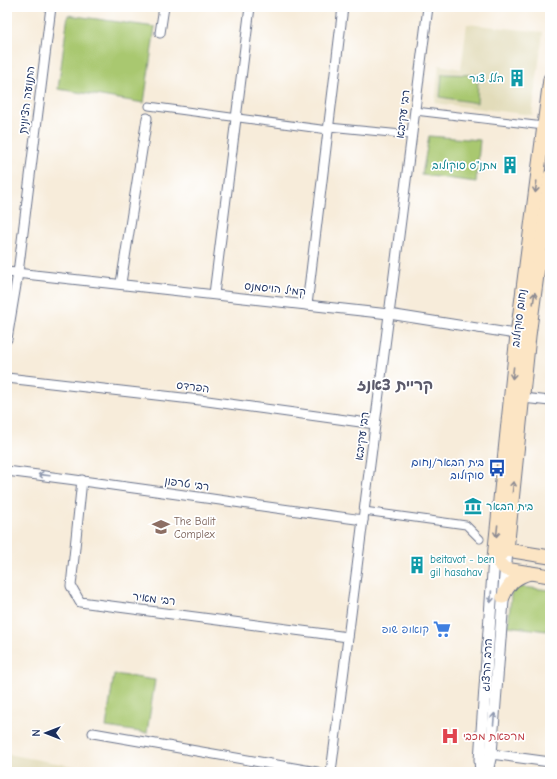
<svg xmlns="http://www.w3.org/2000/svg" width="557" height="779" font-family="'Comic Neue','Playpen Sans Hebrew',sans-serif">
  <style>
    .built { fill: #e2dcba }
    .green { fill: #a9c86f; stroke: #627c66 }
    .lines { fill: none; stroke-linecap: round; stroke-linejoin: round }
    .pedestrian-casing { stroke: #687189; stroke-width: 9 }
    .minor-casing { stroke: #687189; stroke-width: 11 }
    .tertiary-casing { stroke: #687189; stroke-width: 13 }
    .secondary-casing { stroke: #687189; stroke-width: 15 }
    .pedestrian { stroke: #fff; stroke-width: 7 }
    .minor { stroke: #fff; stroke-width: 9 }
    .tertiary { stroke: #fff; stroke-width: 11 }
    .secondary { stroke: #fce5c4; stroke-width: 13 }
    .oneway { stroke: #8c8a91 }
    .oneway2 { stroke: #8d97ae }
    .labels { text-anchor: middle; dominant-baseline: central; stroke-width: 3.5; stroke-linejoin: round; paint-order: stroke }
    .culture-label { font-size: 11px; fill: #0d838f; stroke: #fff; text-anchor: end }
    .street-label { font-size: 11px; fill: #1b2f5e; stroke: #fff }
    .transit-label { font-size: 11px; fill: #164399; stroke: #fff; text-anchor: end }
    .education-label { font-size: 11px; fill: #785e54; stroke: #fff; text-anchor: start }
    .shop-label { font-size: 11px; fill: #366cbe; stroke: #fff; text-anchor: end }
    .health-label { font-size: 11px; fill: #be3a42; stroke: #fff; text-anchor: start }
    .district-label { font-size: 15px; font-weight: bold; fill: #5c5b6c; stroke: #fff }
  </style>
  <rect width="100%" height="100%" fill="#fff"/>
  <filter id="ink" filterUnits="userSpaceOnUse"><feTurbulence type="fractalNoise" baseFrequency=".025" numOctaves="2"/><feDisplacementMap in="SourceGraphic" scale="8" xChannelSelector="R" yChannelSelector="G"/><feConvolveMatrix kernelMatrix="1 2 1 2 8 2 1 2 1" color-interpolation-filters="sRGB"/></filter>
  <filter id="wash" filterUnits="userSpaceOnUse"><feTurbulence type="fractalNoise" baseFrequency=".012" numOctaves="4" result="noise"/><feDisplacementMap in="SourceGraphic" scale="16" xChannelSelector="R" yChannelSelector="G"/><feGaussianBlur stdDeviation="0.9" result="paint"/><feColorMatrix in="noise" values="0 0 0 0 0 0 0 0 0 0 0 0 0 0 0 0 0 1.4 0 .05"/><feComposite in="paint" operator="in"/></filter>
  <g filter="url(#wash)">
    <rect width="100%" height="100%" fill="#f7ecda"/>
    <g class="built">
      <path d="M467,24L543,32L532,115L435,103L439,65L461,69Z"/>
      <path d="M7,754L105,772H7Z"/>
    </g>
    <g class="green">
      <path d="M68,15L155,27L144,103L58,89Z"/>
      <path d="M442,74L478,75L477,103L440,97Z"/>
      <path d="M429,136L480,140L476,182L422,175Z"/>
      <path d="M512,586L550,590L547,631L508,626Z"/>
      <path d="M114,674L155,680L147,733L106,727Z"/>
    </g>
  </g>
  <g filter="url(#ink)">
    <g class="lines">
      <g class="pedestrian-casing">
        <g id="pedestrian">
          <path d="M149,106L328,130"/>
          <path d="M415,111L544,126"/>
          <path d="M329,127L412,135"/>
          <path d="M364,511L466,525L480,539"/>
        </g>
      </g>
      <g class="minor-casing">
        <g id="minor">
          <path d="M160,33L164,7"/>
          <path d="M7,272L389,314L521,335"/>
          <path d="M121,283L147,118"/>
          <path d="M214,294L250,7"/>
          <path d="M307,305L343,7"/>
          <path d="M7,339L18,273L51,7"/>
          <path d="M7,378L200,400L375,424"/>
          <path d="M523,398L550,401"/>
          <path d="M7,471C126,486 244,504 363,520"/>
          <path d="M82,480L71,586L80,602L348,637"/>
          <path d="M93,733L317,772"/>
          <path d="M491,754L550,762"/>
          <path d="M331,772L428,7"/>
        </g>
      </g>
      <g class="tertiary-casing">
        <g id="tertiary">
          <path d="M481,772L480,760L494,558"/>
          <path d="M487,772L491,754L507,550"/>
        </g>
      </g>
      <g class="secondary-casing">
        <g id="secondary">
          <path d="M507,550L529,336L550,176"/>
          <path d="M499,555L507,550L550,557"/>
          <path d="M494,558L517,335L550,79"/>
          <path d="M494,558L505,569L550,576"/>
          <path d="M503,597C509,583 516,577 530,573"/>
        </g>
      </g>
      <use href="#pedestrian" class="pedestrian"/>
      <use href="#minor" class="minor"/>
      <use href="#tertiary" class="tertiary"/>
      <use href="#secondary" class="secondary"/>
    </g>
    <defs><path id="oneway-shaft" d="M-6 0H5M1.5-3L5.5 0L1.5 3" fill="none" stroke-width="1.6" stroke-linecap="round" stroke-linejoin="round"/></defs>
    <g class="oneway">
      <use href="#oneway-shaft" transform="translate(536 187) rotate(97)"/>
      <use href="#oneway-shaft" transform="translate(534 298) rotate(-82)"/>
      <use href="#oneway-shaft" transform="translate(513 373) rotate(96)"/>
      <use href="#oneway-shaft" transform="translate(513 487) rotate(-84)"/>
      <use href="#oneway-shaft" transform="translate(497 531) rotate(96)"/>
    </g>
    <g class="oneway2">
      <use href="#oneway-shaft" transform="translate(44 475) rotate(-173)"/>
      <use href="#oneway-shaft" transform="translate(491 597) rotate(94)"/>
      <use href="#oneway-shaft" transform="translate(494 719) rotate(-85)"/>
    </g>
  </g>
  <defs>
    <g id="building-bare" transform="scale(1.38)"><path d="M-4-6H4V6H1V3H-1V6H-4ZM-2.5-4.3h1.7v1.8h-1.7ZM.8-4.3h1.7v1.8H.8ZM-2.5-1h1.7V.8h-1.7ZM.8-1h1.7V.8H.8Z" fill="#0f9aa8" stroke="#fff" stroke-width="2.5" paint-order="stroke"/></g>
    <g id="bus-bare" transform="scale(1.38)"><path d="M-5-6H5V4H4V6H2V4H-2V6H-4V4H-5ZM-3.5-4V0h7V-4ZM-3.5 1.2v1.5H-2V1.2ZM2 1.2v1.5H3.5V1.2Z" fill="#1a4fb4" stroke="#fff" stroke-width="2.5" paint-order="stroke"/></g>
    <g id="museum-bare" transform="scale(1.38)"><path d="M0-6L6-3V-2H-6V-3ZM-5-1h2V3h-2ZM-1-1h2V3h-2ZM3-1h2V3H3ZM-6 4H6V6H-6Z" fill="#0f9aa8" stroke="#fff" stroke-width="2.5" paint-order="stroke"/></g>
    <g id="school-bare" transform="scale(1.38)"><path d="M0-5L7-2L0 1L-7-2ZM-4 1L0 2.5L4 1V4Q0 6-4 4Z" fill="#8d6e63" stroke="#fff" stroke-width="2.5" paint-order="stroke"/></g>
    <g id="supermarket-bare" transform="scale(1.38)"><path d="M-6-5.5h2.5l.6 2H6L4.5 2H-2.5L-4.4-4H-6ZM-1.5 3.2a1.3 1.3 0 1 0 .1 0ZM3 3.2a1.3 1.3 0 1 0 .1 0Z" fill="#3f7fe0" stroke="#fff" stroke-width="2.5" paint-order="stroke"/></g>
    <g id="hospital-bare" transform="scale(1.38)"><path d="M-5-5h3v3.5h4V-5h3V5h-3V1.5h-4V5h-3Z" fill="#e0444e" stroke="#fff" stroke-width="2.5" paint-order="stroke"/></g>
  </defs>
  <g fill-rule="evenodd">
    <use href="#building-bare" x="517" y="78"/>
    <use href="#building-bare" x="510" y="165"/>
    <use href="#bus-bare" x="497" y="468"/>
    <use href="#museum-bare" x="473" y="506"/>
    <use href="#school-bare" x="161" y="527"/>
    <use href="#building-bare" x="417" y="565"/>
    <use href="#supermarket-bare" x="442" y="629"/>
    <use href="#hospital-bare" x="450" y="736"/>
  </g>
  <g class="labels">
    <g class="culture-label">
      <text x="504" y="78">הלל צור</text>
      <text x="497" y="165">מתנ"ס סוקולוב</text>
      <text x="486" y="506" text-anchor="start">בית הבאר</text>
      <text x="430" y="559" text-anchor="start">beitavot - ben<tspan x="430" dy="13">gil hasahav</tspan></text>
    </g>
    <g class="street-label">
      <text transform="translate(27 100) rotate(-83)">התנועה הציונית</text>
      <text transform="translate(403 114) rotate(-83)">רבי עקיבא</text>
      <text transform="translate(275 289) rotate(6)">קמיל הויסמנס</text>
      <text transform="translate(519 318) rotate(-83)">נחום סוקולוב</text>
      <text transform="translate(193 387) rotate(7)">הפרדס</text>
      <text transform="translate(362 436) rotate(-83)">רבי עקיבא</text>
      <text transform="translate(187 484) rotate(8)">רבי טרפון</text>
      <text transform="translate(154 599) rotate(7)">רבי מאיר</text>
      <text transform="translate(487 665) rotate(-87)">הרב הרצוג</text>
    </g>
    <g class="transit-label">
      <text x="484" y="462">בית הבאר/נחום<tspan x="484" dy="13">סוקולוב</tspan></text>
    </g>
    <g class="education-label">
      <text x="174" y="521">The Balit<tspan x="174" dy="13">Complex</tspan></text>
    </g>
    <g class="shop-label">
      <text x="429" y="629">קואופ שופ</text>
    </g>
    <g class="health-label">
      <text x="463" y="736">מרפאת מכבי</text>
    </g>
    <g class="district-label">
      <text x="395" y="385">קריית צאנז</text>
    </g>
  </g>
  <rect width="557" height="779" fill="none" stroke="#fff" stroke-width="24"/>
  <g transform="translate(46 733) rotate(270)" stroke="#ffffff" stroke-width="3" paint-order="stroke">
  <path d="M0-3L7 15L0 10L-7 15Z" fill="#1b2f5e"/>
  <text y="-6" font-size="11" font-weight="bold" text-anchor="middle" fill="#1b2f5e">N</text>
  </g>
</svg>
